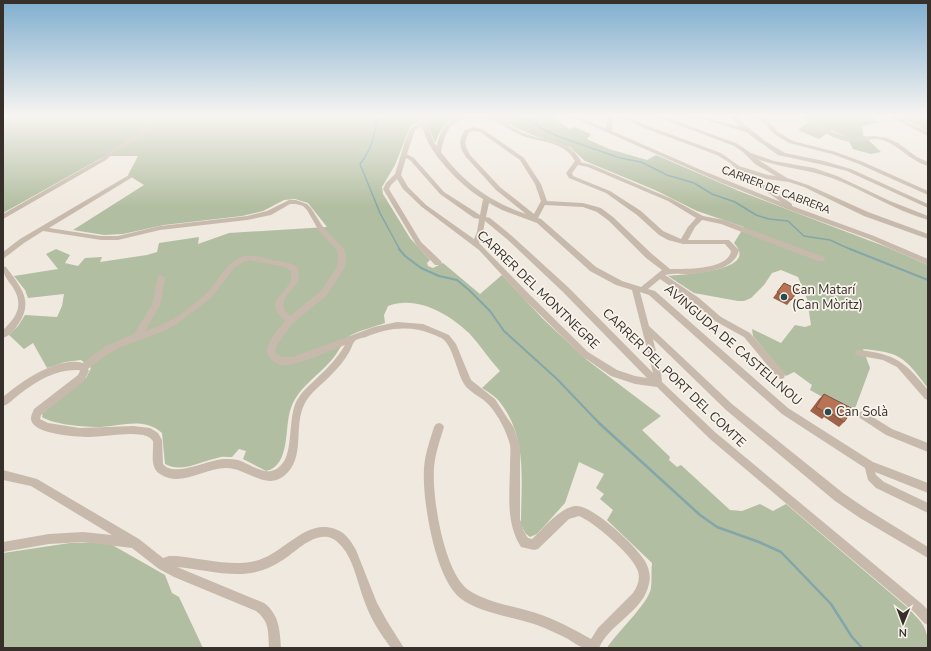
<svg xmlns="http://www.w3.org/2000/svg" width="931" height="651" font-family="'Nunito Sans',sans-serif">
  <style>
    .green { fill: #b2bea1 }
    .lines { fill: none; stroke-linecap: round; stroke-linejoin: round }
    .stream-far2 { stroke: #82a6aa; stroke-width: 1.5 }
    .stream-far1 { stroke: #82a6aa; stroke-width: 2 }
    .stream { stroke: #82a6aa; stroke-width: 2.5 }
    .minor { fill: #c7baac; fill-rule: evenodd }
    .wall { fill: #9e6349 }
    .building { fill: #b87355; stroke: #81503c }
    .poi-dot { fill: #244d53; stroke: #f8f3eb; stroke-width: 1.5 }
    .labels { text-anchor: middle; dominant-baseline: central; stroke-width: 3.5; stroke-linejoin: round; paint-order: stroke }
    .far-street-label { font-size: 11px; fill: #362f2a; stroke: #f8f3eb }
    .street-label { font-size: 13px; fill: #362f2a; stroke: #f8f3eb }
    .poi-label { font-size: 13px; fill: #362f2a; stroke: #f8f3eb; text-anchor: start }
  </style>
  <rect width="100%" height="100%" fill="#f0e9df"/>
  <g class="green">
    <path d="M3,116H463C445,121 442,126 435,143L425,118L410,127L395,165L382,187L383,194L410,238L430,260L427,263L428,266L433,268L443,263L480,294L502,275L543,319L587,360L661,416L642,430L670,457L669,460L677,467L681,465L730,510L742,511L760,504L773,511L786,504L908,608C922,623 928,626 928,648H607C617,632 649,603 651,588C652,580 651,571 652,563L607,520L613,510L600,499L604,494L596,488L604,474L579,462L565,503L537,534L530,537L525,533L521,524C521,481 528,437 499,401C495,396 488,392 482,388L500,371C489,359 480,345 469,333C448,313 416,295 388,306L384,315L385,323C374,327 361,330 351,335C344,339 339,351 334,357C321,374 298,387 291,408C284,426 291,466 266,471L243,459L246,451L239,449L232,457C227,457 222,456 217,458C199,462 182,473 165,464L162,433C144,417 122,426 100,427C85,427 55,425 42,417L43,411L86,378L91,368L81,360L65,362L47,368L33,343L24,349L9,335L18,326L25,315L57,317L62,306L64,294L28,298L25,290L14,276L58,269L46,254L56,249L70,255L65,263L78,266L85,258L102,257L100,262L147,255L157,252L159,243L199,237L198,244L229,233L327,227L308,203L295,199L284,200L263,211L242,216L164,225L123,234L104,235L73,230L144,185L128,175L138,156H105L3,213Z"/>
    <path d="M492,116H551L569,129L574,127L591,134L587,139L609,149L647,160L656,155L739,191L889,248L928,265V388C918,376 908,359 892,354C883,351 872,350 863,349L870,368L853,414L810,390L812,385L794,372L786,376L753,336L752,329L781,343L795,325L805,327L811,325L807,299L798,277L781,270L772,273L764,285L751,298L744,301H738L694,293L668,276C681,274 761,272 734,243L744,227L697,211L655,190L590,163L585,161L570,147L532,135Z"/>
    <path d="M808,116H871L880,122L862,126L863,135L881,152L871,154L853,149L847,137L831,130L819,139L798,130L812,120Z"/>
    <path d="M898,116H928V131Z"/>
    <path d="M107,542L165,575L172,593L179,597L203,648H3V553L70,543Z"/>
  </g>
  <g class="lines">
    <g class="stream-far2">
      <path d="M378,116C374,136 373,147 360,164L380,213L400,250"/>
      <path d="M523,116L541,128L557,136L620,158L641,162L667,175L694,183L712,194L735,202L756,215L769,219L788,221L804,236L830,240L852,250"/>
    </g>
    <g class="stream-far1">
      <path d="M399,249L405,256L421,268L439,276L457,280L469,290L490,311L504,331L557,379L600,424"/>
      <path d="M850,249L928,280"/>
    </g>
    <path class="stream" d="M599,423L700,515L717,527L759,542L781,552L831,604L852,637L862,648"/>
    <g class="minor">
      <path d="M155,116H161L140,137L116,151L106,160L3,219V214L102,158L112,149L136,135Z"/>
      <path d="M429,116H435L427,123L434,143L437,146C442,123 451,116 475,116C483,116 491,116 499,119C508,123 516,130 526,134C548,142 567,137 581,161L580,162L592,165L672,199L703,216L724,220L824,257L825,259L824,261H818L721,224L702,220L695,227L688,240H729L739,250C735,269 709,272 692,274C683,274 673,273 665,275L699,298L721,317L750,333L784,372L785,375L784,378L781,379L778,378L744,337L715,321L693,302L660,279L648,289L655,291L788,408L873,462L928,483V493L875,472L876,475L884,482L928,503V513L876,488L868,480L865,468L782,414L649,295L640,292L649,326L732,404L843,493L868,510L928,547V558L860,518L835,501L726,410L653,339L661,372L662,382L716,433L922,604L928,610V625L924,623L914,612L710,439L657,387L635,384L611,376L582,356L523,298L479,250L422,207L403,189L397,179L391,185L389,189L421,242L441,261L442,263L441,265H435L417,246L383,189L386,183L395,174L404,145L410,129ZM476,118C500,119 504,129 523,136C542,143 564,141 575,161L566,173L569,178L606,193L637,215L659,235L668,240L683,244H725L731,251C728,270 686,269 670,269L652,254L613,217L601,208L583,203L547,201L541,184L524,158L484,130L474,127L465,130C458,140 459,147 466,157L496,190L526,214C490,202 464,183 441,152C446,129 450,119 476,118ZM422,126C424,132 426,139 429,144C439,162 464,188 483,199L480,215L444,192L414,158L407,154L415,130ZM474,131L480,132L520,160L535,184L541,201L534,214L500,187L470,155L466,147L465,142L469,132ZM406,158L410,160L440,194L474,218L479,219L477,232L474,239L426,205L408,187L401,175ZM578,165L588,167L668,201L696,218L688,227L681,239L663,231L641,211L610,191L573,176L572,173ZM489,203L502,210L537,223L590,271L616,285L632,290L653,373L569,288L512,236L490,218L486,217ZM545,205L583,207L597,212L609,221L646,258L662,270L641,287L622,281L596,267L541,219L538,218ZM485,221L508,240L563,292L647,378L635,376L617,370L588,352L529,294L479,243L483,232Z"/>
      <path d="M570,116H577L606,129L607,116H613L612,131L701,170L781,202L743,175L730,163L717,155L644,128L620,116H627L648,126L721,153L739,166L768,175L776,176L755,164L743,152L734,146L655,116H663L738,144L751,153L774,161L814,168L837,176L890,201L928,216V220C894,210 864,190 832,178C807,169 781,168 757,159L787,178L808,185L868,212L928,234V239L864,216L804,187L789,182L767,179L746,172L792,204V206L874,236L928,259V265L869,239L792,211L722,183Z"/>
      <path d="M692,116H701L741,127L729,116H735L765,141L785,153L824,161L851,169L928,204V208L847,171L824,165L778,155L746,132Z"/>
      <path d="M758,116H764L778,132L793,141L836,152L863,162L928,191V195L859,164L832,154L789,143L774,134Z"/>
      <path d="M802,116H808L830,131L850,138L874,136L887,138L898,143L917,157L928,162V166C910,161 899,145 882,140C873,137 864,142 854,142C838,142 813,128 802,116Z"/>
      <path d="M819,116C826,116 831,119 838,119C848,119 857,116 867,116C855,123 831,125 819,116Z"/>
      <path d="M888,116H895L928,132V136Z"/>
      <path d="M129,175L132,177L131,178L49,228L101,236H118L160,226L247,216L267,211L289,200H296L307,204L311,208L323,227L344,249L346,256L345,267L327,295L293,323L276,346L275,353L282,357H293L374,327L397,322L423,324L449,335L456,344L471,380L495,399L514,428L520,446V519L524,532L528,538L532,539C543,529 559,508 575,506C592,504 636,546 645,561C649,568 651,576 649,584C643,612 610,623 599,648C595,648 588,649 584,648C578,646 573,642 568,639C558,634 548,629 537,625C516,618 477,612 460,598C435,578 422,500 424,468C425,454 430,440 434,427L436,424L439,423L442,424L444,427C440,440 435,454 434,468C432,497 444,575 470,591C489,603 514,606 536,613C555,619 573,629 591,639L598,628L633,593C638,586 641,577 637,569C631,554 594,522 579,516L569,519L538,549L534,550L521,547C505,522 510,493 510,465C510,458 511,451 510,445C507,432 498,415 489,405C482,397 470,393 464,384C457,372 453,348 444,340C441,337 436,336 432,334C410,325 387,328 366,337C362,338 356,339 354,342C352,345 351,350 348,354C344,361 338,368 332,374C323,384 309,393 304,405C294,426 304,453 289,471C268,495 249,468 226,468C204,468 180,488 160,474C149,467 154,452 153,441C150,437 147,436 143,435C125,432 106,437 88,437C76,437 30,434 31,418C31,415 33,412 34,409L78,375L80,371L79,370C57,369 38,380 21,393C15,397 10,404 3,406V397C22,381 58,356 83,363L106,346L134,334L152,305L158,276L161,275L165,278L160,305L145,331C168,325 191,308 209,291C221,278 226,261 245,256C255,254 263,258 272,260C281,262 290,261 298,268L299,280C291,292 274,303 290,316L321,291L337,267L338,256L337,250L319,231L307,210L303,206L296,204H290L271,215L247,220L160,230L118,240H101L43,231L24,243L3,259V252L20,239ZM249,260L285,267L291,271C291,274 292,278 291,280C284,297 263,302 285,321C277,332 258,349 272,360C275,362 277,364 280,365C297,367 328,351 345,345C338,357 328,368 318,377C310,385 301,392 296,402C288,420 293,452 282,464C270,479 255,467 241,461C236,459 229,459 223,459C207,460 174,478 163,464L162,440L158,433L150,428L133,426L80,428L48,423L40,419L41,415L84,381L89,371L88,369L102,358L118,348L164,331L175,325L211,298L235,267L244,262Z"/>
      <path d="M3,266L6,267C21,287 35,302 17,326C14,331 9,336 3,338V330C18,316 24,304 12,286C7,279 3,275 3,266Z"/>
      <path d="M859,350C896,354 905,362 928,390V400L925,399L897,367L883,360L856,355L855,353L856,351Z"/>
      <path d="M863,411L892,429L928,443V452L886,435L860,418L858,415L860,412Z"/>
      <path d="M3,470L37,479L139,539L163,558L169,556H176C200,558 232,567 255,561C283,555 305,518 335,529C345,532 351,541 356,550L377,603L387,621L404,648H391C380,633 370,618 364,600C358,584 355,567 346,552C342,546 335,538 328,537C312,534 295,552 283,560C275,565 265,570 256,572C232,578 201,569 177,567L264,603C279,614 280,630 281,648H269C268,632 270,622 256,611L174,577L159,569L132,548L83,542L49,544L3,552V542L49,534L83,532L112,535L31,486L3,480Z"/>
    </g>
  </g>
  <g class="wall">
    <path d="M784,283L799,290L787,305L773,298Z"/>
    <path d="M824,394L844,422L839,427L824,417L822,419L810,411L819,399Z"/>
  </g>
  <g class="building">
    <path d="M784,283L799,290L791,300L777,292Z"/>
    <path d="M824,394L853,409L844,422L829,412L828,414L816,407Z"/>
  </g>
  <linearGradient id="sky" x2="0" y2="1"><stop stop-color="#7faecf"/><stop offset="0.56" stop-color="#f8f5f1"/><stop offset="1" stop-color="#f8f5f1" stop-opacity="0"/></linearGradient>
  <rect width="931" height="207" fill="url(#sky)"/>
  <g class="poi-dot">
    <circle cx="784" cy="297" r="4"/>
    <circle cx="828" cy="412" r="4"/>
  </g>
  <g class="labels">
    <g class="far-street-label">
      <text transform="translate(776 190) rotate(21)">CARRER DE CABRERA</text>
    </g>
    <g class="street-label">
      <text transform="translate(538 290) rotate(44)">CARRER DEL MONTNEGRE</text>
      <text transform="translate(733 345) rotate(41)">AVINGUDA DE CASTELLNOU</text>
      <text transform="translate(674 378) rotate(44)">CARRER DEL PORT DEL COMTE</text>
    </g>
    <g class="poi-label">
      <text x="792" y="290">Can Matarí<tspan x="792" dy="15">(Can Mòritz)</tspan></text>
      <text x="836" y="412">Can Solà</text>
    </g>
  </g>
  <rect width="931" height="651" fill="none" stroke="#362f2a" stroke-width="8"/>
  <g transform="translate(903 623) rotate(181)" stroke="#f8f3eb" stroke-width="3" paint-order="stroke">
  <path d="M0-3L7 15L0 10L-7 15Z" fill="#362f2a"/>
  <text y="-6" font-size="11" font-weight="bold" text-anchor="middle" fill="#362f2a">N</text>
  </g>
</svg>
